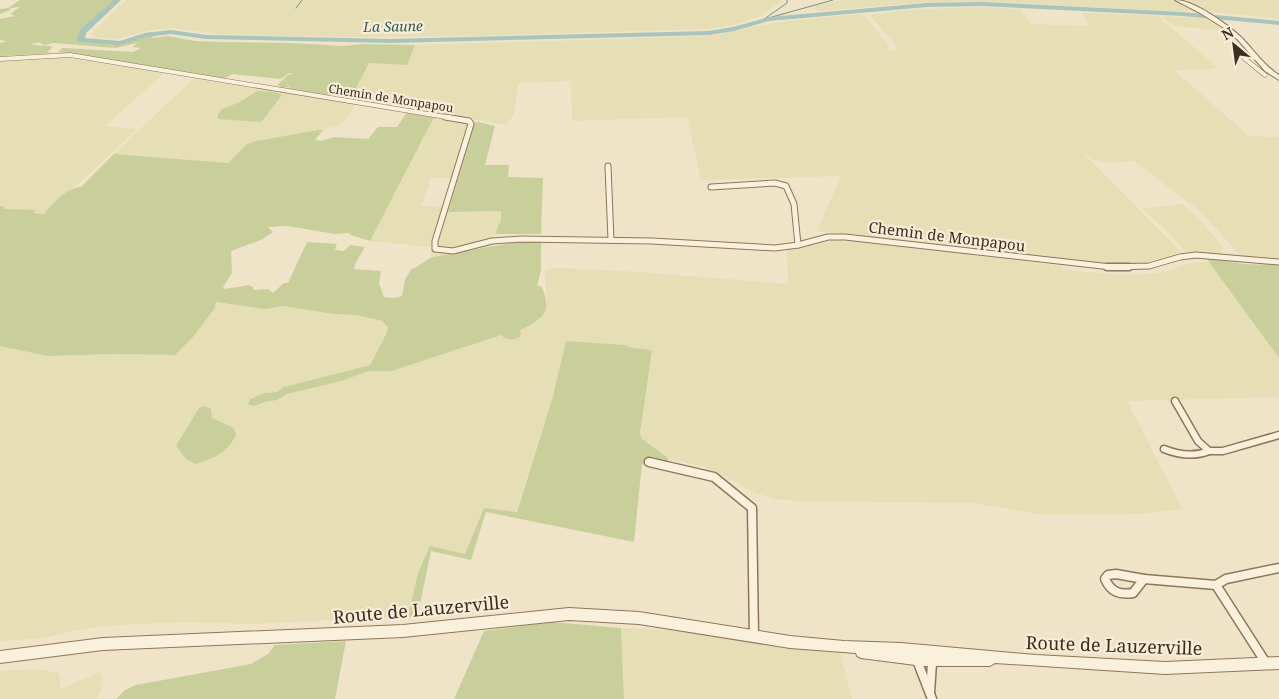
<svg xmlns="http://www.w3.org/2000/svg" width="1279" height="699" font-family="'Noto Serif',serif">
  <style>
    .farmland { fill: #e6deb5 }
    .green { fill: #c9cf9b }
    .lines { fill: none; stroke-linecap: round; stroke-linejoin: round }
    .stream { stroke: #6f938a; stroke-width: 1 }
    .river { fill: #a9c4bc; fill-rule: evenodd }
    .minor-far3-casing { stroke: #8d765c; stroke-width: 5 }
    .minor-far2-casing { stroke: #8d765c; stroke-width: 7 }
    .minor-far1-casing { stroke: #8d765c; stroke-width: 9 }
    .minor-casing { stroke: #8d765c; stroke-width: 11 }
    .tertiary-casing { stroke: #8d765c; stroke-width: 2 }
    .minor-far3 { stroke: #faf1dc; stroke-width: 4 }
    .minor-far2 { stroke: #faf1dc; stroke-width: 5 }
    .minor-far1 { stroke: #faf1dc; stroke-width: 6 }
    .minor { stroke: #faf1dc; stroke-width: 8 }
    .tertiary { fill: #faf1dc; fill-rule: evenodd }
    .labels { text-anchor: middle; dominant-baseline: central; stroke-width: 4.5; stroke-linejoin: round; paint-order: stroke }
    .far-street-label { font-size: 12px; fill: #3d2e20; stroke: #f7eed8 }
    .far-water-label { font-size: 14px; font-style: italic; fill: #2f5d5a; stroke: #f7eed8 }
    .street-label { font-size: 15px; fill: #3d2e20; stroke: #f7eed8 }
    .near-street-label { font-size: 18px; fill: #3d2e20; stroke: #f7eed8 }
  </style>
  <rect width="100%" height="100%" fill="#f0e4c8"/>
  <g class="farmland">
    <path d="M126,0H781L782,1L759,17L732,25L707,29L465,36L339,37L217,34L171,28L153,30L116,39L96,38L91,34Z"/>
    <path d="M840,0H1173L1192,11H1166L985,2L921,3L819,11L810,8Z"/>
    <path d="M1181,0H1279V19L1205,11Z"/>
    <path d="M976,7L1020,9L1031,24L1089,26L1081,13H1084L1158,16L1162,18V22L1167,24L1217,67L1214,69L1174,70L1249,136L1279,137V259L1241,256L1202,213L1135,161L1109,163L1092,159L1081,151L1181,252L1145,263L1108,264L817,231L841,176L701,180L687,117L572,121L571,81L521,83L518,85L514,114L506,125L350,100L369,63L407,65L415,45L708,36L780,22L859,14L864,15L889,46L888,50L893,51H897L896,46L870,15L906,10Z"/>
    <path d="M1165,16L1205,18L1215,23L1223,31L1174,26L1164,18Z"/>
    <path d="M63,57L164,73L105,126L136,129L131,135L75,187L57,199L43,214L33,213L34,210L5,209L3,206H0V60Z"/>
    <path d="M194,78L356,103L344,123L334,127L256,141L247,144L228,163L114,154Z"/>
    <path d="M434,117L474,123L457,178H431L421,206L449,207L448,212L502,211L501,220L490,246L447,256L432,258L431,247L370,241Z"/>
    <path d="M1182,204L1199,219L1224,248L1220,250L1222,254L1185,251L1164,228L1142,209Z"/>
    <path d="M835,240L860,241L1060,266L1065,270L1109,274L1136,275L1162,273L1194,262H1209L1279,358V397L1127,401L1182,509L1141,514L1044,515L972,503L799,501L776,499L755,493L717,472L702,466L668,458L642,439L640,425L652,350L633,348L624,345L563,349V361L553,396L516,512L484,509L465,554L430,546L418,573L408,616L252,624L185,622L119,625L81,629L45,638L0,641V346L47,356L114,354L174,355L193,337L215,308L216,302L265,309L282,306L334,314L357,315L382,321L388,327L370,365L284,387L277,392L264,393L255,406L264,402L277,400L287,394L310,387L340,381L369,371H392L463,348L487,338L520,330L539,321L543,315L547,303L545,269L561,268L640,272L788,284L787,250Z"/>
    <path d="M621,628L680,631L753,643L840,651L852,699H624Z"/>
    <path d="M37,669L59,673L61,689L100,672L103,682L97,699H0V671Z"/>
  </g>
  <g class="green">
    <path d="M20,0H120L85,34L83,39L88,40L120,41L150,32L154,35L152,38L168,36L195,41L223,42L292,43L343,46L363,44L415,45L407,65L369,63L350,100L288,89L290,87L282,88L277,85L288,75L293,74L289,73L281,79L232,74L224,79L58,52L62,48L133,52L141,48L133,47L137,43L116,48L53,43L44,45L39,42L31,44C38,47 46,44 53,47L47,52L54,53L2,56L0,58V43L6,41L0,40V19L15,16L10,14L20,7L11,8L10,10L0,14V9L8,8Z"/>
    <path d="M257,91L274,92L282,95L263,120L259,122L218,119L217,116L222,109L240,102Z"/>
    <path d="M407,112L434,117L370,241L351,235L349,233L335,234L287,226L268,227L273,232L261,240L231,251L232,273L223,287L225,289L249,285L253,287V290L268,289L273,293L284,283H288L307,242L337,244L335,250L344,251L350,245L365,247L355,264L354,269L381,271L379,283L384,297L394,298L402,296L405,280L411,269C420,267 425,259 434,257C471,251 503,242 541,241V270L537,286H541C554,312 542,320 520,330L521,336C515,341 507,340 501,335L392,371H369L341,381L287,394L277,400L264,402L255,406L248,405L250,399L264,393L277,392L284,387L370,365L386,334L388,327L382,321L357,315L334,314L282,306L265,309L216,302L215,308L193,337L175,355L114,354L47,356L0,346V206H3L5,209L35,210L34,213L44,214C53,203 66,188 81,187L114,154L228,163L247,144L256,141L318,130H323L315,140L321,141L334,137L368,139L378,127H397Z"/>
    <path d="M478,122L495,126L485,165H509L508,177L543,178L541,234H495L501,220V211L448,212L474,123Z"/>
    <path d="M1206,258L1244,264L1279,265V358Z"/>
    <path d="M566,341L624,345L633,348L652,350L640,433L642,439L668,458L666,469L642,464L634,542L486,512L471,560L431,551L417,619L408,616L418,573L430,546L465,554L484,508L517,512L553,396Z"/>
    <path d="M205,406L211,409L212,418L234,428L236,435C226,454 215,457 196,464L186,459L176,446L199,408Z"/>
    <path d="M552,622L621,628L624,699H454L484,631Z"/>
    <path d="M346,641L335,699H116L125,690L136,685L251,664L268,654L275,645Z"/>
  </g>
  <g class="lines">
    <g class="stream">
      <path d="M296,8L302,0"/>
      <path d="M772,17L833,0"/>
      <path d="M760,22L787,3V0"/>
    </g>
    <path class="river" d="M114,0H121L86,33L85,38L120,41L145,33L171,30L206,35L391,39L709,31L733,27L769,17L927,3L982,2L1182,12L1279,21V25L1182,16L982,6L927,7L769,21L734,31L709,35L391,43L206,39L171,34L146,37L120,45L79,42L77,38L80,30Z"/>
    <g class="minor-far3-casing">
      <g id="minor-far3">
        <path d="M1244,58L1265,75"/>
        <path d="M0,59L70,55L452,118"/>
      </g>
    </g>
    <g class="minor-far2-casing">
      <g id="minor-far2">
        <path d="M445,117L469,121L471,124L435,241V249L453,251L492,241L521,239L652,241L775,248L798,245L828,237H845L1111,267L1149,266L1180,257L1196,255L1279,262"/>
        <path d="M608,166L611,240"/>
        <path d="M711,187L775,183L786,186L794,204L798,245"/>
      </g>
    </g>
    <g class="minor-far1-casing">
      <g id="minor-far1">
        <path d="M1107,267H1129"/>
        <path d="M1175,401L1198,441L1209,451H1223L1279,435"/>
        <path d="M1164,449C1179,455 1194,457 1209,451"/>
      </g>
    </g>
    <g class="minor-casing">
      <g id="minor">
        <path d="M649,462L714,477L752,508L754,636"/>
        <path d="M1116,574L1144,579L1133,593C1119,595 1111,592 1105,579L1108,575Z"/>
        <path d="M1144,579L1216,585L1226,579L1279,568"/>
        <path d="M1216,585L1266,663"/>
        <path d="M919,658L918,663L932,699"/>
        <path d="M930,659L932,663L930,693"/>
      </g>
    </g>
    <g class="tertiary-casing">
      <g id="tertiary">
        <path d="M1175,0C1194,0 1227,24 1241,37C1254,50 1263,65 1279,75V80L1265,71L1238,40L1224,28L1200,13Z"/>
        <path d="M569,608L639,612L790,636L844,641L901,643L1036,655L1165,662L1279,657V669L1165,674L995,663L990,666H923L861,658L857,656L856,653L790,648L639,624L569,620L403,637L103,650L0,663V651L103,638L403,625Z"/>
      </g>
    </g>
    <use href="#minor-far3" class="minor-far3"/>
    <use href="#minor-far2" class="minor-far2"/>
    <use href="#minor-far1" class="minor-far1"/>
    <use href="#minor" class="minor"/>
    <use href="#tertiary" class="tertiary"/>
  </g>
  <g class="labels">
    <g class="far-street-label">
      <text transform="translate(391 98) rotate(9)">Chemin de Monpapou</text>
    </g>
    <g class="far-water-label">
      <text transform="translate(393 26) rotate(-1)">La Saune</text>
    </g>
    <g class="street-label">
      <text transform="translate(947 236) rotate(7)">Chemin de Monpapou</text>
    </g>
    <g class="near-street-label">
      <text transform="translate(421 609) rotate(-5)">Route de Lauzerville</text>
      <text transform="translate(1114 645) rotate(2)">Route de Lauzerville</text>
    </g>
  </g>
  <g transform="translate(1234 45) rotate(331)" stroke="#f7eed8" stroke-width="4" paint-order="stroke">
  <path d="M0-4L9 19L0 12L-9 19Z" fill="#3d2e20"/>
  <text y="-8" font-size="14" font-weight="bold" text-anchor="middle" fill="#3d2e20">N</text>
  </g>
</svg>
